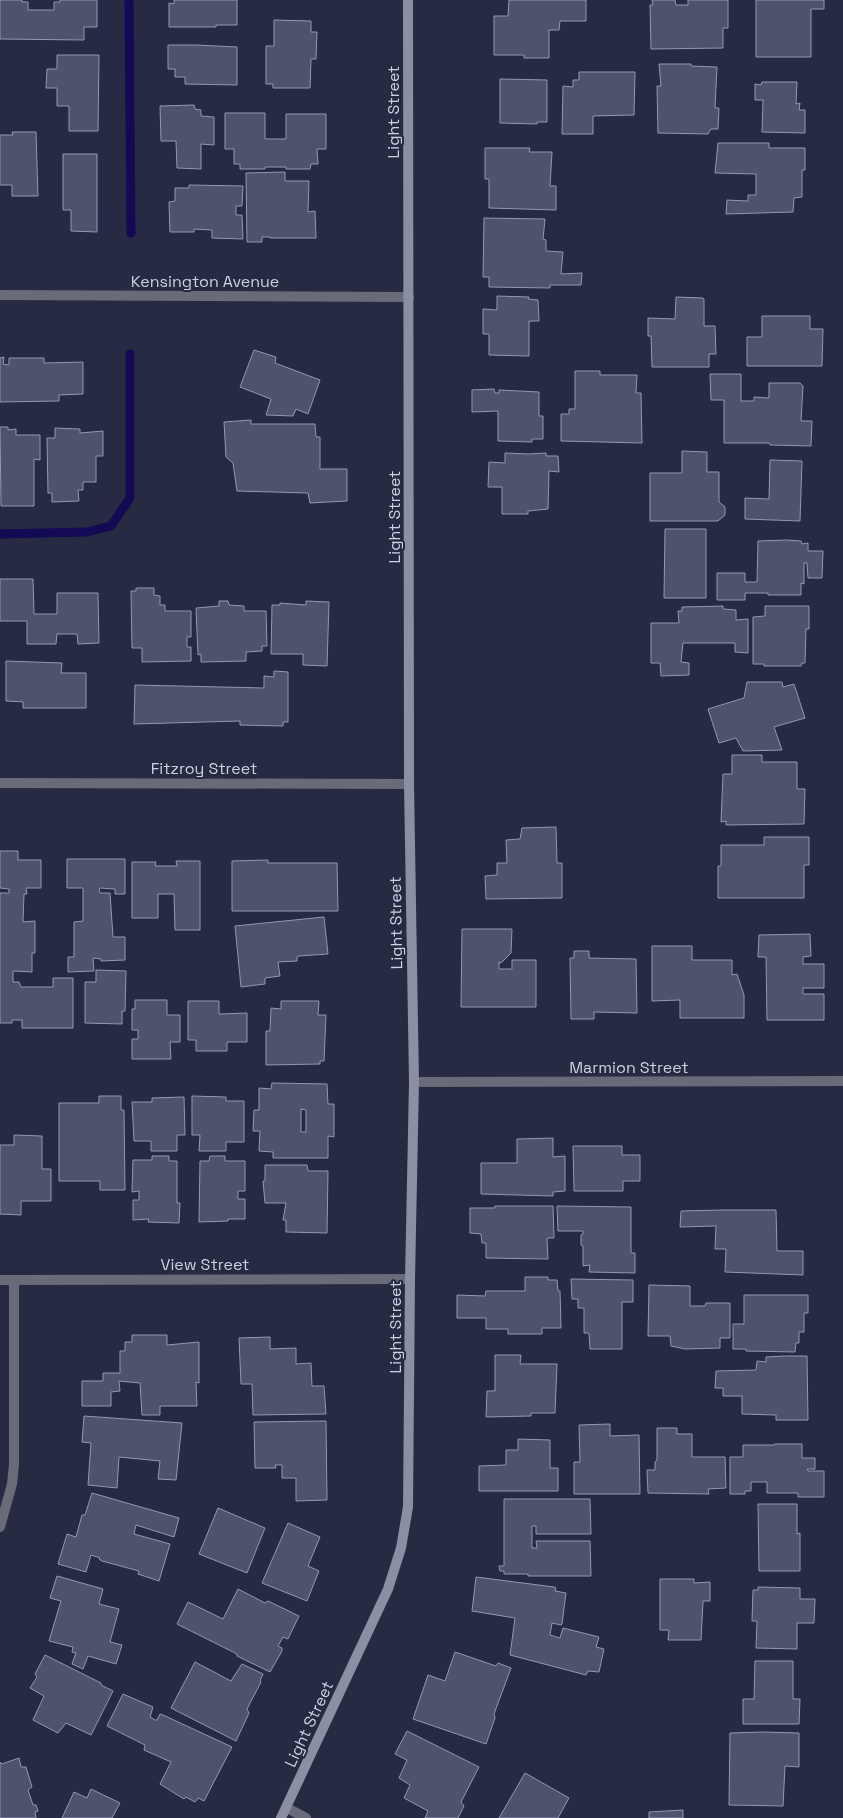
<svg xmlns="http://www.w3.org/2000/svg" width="843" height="1818" font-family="'Space Grotesk',sans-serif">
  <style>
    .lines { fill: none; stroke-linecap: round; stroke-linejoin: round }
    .stream { stroke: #130955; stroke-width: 9 }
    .building { fill: #4d526d; stroke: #9298b6; fill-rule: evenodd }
    .street { stroke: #696c78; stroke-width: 10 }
    .secondary { stroke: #8b8fa3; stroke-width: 10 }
    .labels { text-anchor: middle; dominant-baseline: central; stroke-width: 4; stroke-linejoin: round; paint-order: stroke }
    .street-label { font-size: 16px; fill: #cdd1e0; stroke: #262a43 }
  </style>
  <rect width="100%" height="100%" fill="#262a43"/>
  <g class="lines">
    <g class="stream">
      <path d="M129,0L131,233"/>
      <path d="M0,534L87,532L111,526L130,498V354"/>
    </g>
  </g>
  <g class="building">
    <path d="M0,0H22V2H28V10H54V2H60V0H97V27H84V40L0,39Z"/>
    <path d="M174,0H237V25H216V27H169V3L174,4Z"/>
    <path d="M509,0H586V21H560L559,30H549V58H524V55H494V16H508Z"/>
    <path d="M652,0H675L676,5H688V0H728V28H723V48L651,49L650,5H653Z"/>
    <path d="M756,0H824V9H811V57H756Z"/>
    <path d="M274,20L311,21V32H317L316,59H311L310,88H273V84H266V46H274Z"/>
    <path d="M168,45H196L237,47V85L185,84V77H175V69H168Z"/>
    <path d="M57,55H99L98,131H69V106H57V88H46L47,69H57Z"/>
    <path d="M659,64H691V66L717,67L715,108H719L718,129H711L708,134L658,133L657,86H661Z"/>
    <path d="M579,72H635L634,115L593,116V134H562L563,86L573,87V80H579Z"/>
    <path d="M500,79L547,80V122H537V124L500,123Z"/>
    <path d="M762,82H797L796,104L800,103L799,110H805V133L762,132L763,100H755V84L761,85Z"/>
    <path d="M194,105L195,109L201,110V116L214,117V145L201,144V169L177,168L176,141H161L160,106Z"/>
    <path d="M225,113H265V139H286V114H326V149H317L318,164H311L310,169H286V167H265V169H240V164H234V149H225Z"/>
    <path d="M12,132H36L38,196H12V185H0V135H13Z"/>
    <path d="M718,143H769V148H805V170H802V197L794,198L793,212L726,214L727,200L748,201V195H756V174L715,173Z"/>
    <path d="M485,148H530L529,152H552L550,186H556V210L489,208V179H485Z"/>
    <path d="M63,154H97V232L71,231V210H63Z"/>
    <path d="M285,172V181H309L308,212L315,211L316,238H270V237H262V242H247L246,173Z"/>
    <path d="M189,185L243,186L242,206H236V215H242L243,239L212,238V230L194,229V232H170L169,202L175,201V188H189Z"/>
    <path d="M484,218L545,219L543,239L546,240V251L563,252L561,274L582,273L581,285H550V288L489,287V277H483Z"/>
    <path d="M497,296L529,297L528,299L538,300L539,321H529V356L489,355V334H483V309L497,310Z"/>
    <path d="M676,297L703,298L704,299V326H715L716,354H709V367H652L651,336H648V318L675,319Z"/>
    <path d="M762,316H810V329H823L822,366H747V337H762Z"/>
    <path d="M254,350L276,357L275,363L320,380L308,414L296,409L293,416L266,415L271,399L240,387Z"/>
    <path d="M4,357L3,364L9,365V358H44V363L83,362V394L59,395V401L0,402V358Z"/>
    <path d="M575,371H600V375H637L636,393H641L642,443L561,441V414H569V409H575Z"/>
    <path d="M710,374H741V401H754V397L769,398V383H800L803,386L801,421H812L811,446L770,445L769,443H724V400H711Z"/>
    <path d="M494,389L495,393H499V390L539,392V416H543V439H532V442L498,441V411L472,412V390Z"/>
    <path d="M251,420V424H315L316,437H320V469H347V501L310,503L308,493L237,491L233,463L226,457L224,422Z"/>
    <path d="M0,427H8V430L16,429V435H40V460L34,459V506H1Z"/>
    <path d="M55,428L80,429V433L103,431V456H96V482H83V490H78L79,501L52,502V493H48L47,438H55Z"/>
    <path d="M682,451L707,452V472H719V502L725,507V515L718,521H650V473H682Z"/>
    <path d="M505,453L529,454L546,453V456H558L559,472L549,471L548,509L528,511V514H502V487H488L489,462L505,463Z"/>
    <path d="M770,460L802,461L800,521L745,519V498L769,499Z"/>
    <path d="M665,529H706V598H664Z"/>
    <path d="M787,540L801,541L802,544L808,543V551H823L822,578H808L807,563H804V584L801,583V595H768V593H745V600H717V573H745V582H757L758,541Z"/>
    <path d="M0,579H33L34,614H57V593H98L99,643L78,644L77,634H57L56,644H27V621H0Z"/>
    <path d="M136,588H154V595L160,596V605H165V611H191V637H187V647H191V661L142,662V648H132L131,591H136Z"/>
    <path d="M219,601H228L229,605L244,606V611H266L267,646H262V651L246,652V661L201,662V654L198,655L196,608L219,606Z"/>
    <path d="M306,601L329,602L327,666L303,665V654H271L272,605H280V603L306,605Z"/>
    <path d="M723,606V609L736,610V620L748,619V653L735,652V643H683L681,662L689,663V675L661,676L660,663H651V623H679L678,611H682V607Z"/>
    <path d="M765,606H809V629H806L805,663H802L801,666H764V664H753V617L765,616Z"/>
    <path d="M6,661L62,663L61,673H86V708H23V702L6,701Z"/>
    <path d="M274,671L288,672V722H283V726L240,725V721L134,724L135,685L264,688V676L274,677Z"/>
    <path d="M747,682H782L783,687L794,684L805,718L774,727L782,750L743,751L736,738L719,743L708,709L744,698Z"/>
    <path d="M732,755H762V762H797V789H805L804,824L726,825V821L721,822L723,774H732Z"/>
    <path d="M556,827L557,863H562V898L486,899L485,876L497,875V863H507L506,840L520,839L522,828Z"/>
    <path d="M764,837H809V865H804V898H718V866H721V845H764Z"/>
    <path d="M0,851H18V860H41V888H26L27,894H24L23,922L35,921V953H32V972L13,971V982H19L21,987H53V978H73V1028H22V1020H12V1023H0V893H9V889L0,888Z"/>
    <path d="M67,859H125V894H115V889L100,888L99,890L100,893H110L113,937H125V960L101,961V959L93,958L94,971L68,972V957H74V922L83,921V888H67Z"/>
    <path d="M268,860V863H337L338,911H232V861Z"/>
    <path d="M176,861H200V930H175L174,894H158V918H132V862H156L155,866H177Z"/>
    <path d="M324,917L328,954L299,956L297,957V961L278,962L280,976L265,978V984L241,987L235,926Z"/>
    <path d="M462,929H512L511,953L501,963L499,962V969H512V960H536V1007H461Z"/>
    <path d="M810,934L811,956L803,957V964H824V988H803V994H824V1020H767L766,957H758L759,935Z"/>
    <path d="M652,946H692V960H732V975L737,974L744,995V1018H680V1000L652,1001Z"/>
    <path d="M574,951H589V958L636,959L637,1013L594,1012V1019H571L570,958H574Z"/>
    <path d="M96,970L126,971L125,1011H122V1024L85,1023V982H96Z"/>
    <path d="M135,1000H167V1015H180V1042H170L171,1059H132V1039H138V1030H132V1009H135Z"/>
    <path d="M188,1001H219V1014L247,1013V1042H227V1051H196V1040H188Z"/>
    <path d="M281,1001H319L318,1015H326L324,1061H320V1064L266,1065V1031H270L271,1008L281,1009Z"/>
    <path d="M272,1083L327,1084L328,1104H334V1137L328,1136V1158H273V1152L259,1151L260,1131H253L254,1110H259V1088L271,1089ZM301,1109L306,1110V1132H301Z"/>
    <path d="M99,1096H121V1110H124L125,1190H100V1181H59V1103H99Z"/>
    <path d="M192,1096L226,1097V1101H244V1142H226V1151H199L200,1135H192Z"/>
    <path d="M184,1097L185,1135H177V1151H151V1141H134L132,1102H152V1098Z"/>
    <path d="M14,1135L42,1136V1169H51V1201H21V1215L0,1214V1145H14Z"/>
    <path d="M553,1138V1157L565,1156V1191L553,1192V1196L481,1194V1163H517V1139Z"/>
    <path d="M573,1146H622V1155H640V1181H623V1191H574Z"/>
    <path d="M152,1156H169V1161H177V1203H180L179,1223L148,1222L149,1219L133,1220V1200H139V1191L132,1192L133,1160H152Z"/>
    <path d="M210,1156H225V1161H245V1191H238V1199H245V1219H228V1221L199,1222L200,1161H209Z"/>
    <path d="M265,1165H307L308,1171H328L327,1233L286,1232V1220H283L286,1203H265L263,1181H265Z"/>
    <path d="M495,1206H553L554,1238H547L548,1259L486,1258V1243H482L481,1234L470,1233V1208H495Z"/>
    <path d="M557,1206L631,1207V1253H635V1273L589,1272L590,1265L583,1266V1246L581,1245V1235L583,1234V1231H558Z"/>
    <path d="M722,1210H776L777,1251H803V1275L725,1272L726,1249H715L716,1226L680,1227L681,1211Z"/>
    <path d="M525,1277H548V1280H557L558,1291H560L561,1328H542V1334H508V1329H486V1318H457V1295L485,1296L486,1291H525Z"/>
    <path d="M571,1279L633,1280V1302H622V1349H590L589,1333H584V1308H578V1299H572Z"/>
    <path d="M649,1285L690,1286V1306H705L706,1303H730V1338H720V1348L685,1349L671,1346L670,1336H648Z"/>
    <path d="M744,1295H808V1313H804V1332H799V1343H796L795,1352L746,1351V1349H733V1324H744Z"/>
    <path d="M132,1335H167V1345L199,1342V1383L196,1382L197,1406H160V1415H142L140,1383L119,1381L120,1391L111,1392V1406H82V1381H103V1373H120V1351H125V1342H132Z"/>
    <path d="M270,1337V1349L296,1348V1364L311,1363L312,1386H324L326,1414L253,1415L252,1384H241L239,1338Z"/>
    <path d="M495,1355H521L520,1364H557L555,1413H531V1416L486,1417L487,1391H495Z"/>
    <path d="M785,1356H807L808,1420H776V1415L742,1414V1396H723V1388H715L716,1371L756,1370L757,1361L766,1362V1357Z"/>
    <path d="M84,1416L182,1423L176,1480L158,1479L160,1461L119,1457L117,1488L88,1485L91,1443L82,1442Z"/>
    <path d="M326,1421L327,1500L296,1501V1478H282V1465H275L276,1468H255L254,1422Z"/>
    <path d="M610,1424V1436L639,1435L640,1494H574V1462H580L579,1425Z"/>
    <path d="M657,1428H677V1434H692V1457H725L726,1488L708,1489L709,1494L648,1493L647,1470H655V1462L657,1460Z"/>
    <path d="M518,1439L550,1440V1468H558V1491H479V1466L506,1465V1450H518Z"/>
    <path d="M775,1444H802V1458H815V1469H807L808,1471H824V1497H798V1493H767V1482H751V1491H745V1494H730V1457H743V1445H774Z"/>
    <path d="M92,1493L179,1518L174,1537L136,1525L134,1534L170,1544L159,1581L138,1574L139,1571L102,1561L99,1559L100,1558L91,1555L86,1572L58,1564L67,1534L76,1537L82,1515H85Z"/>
    <path d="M504,1499H590L591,1534H536V1526H532V1548H537L536,1541H590L591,1576H528V1574H504V1571H500L499,1566H504Z"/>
    <path d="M758,1504H797V1534L800,1533V1571H759Z"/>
    <path d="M218,1508L265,1528L247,1573L199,1554Z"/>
    <path d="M288,1523L320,1537L308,1566L319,1571L307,1601L262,1583Z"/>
    <path d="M57,1576L103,1589L99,1604L119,1609L110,1642L122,1645L116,1664L88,1656L83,1669L72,1664L76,1653L72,1652L73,1647L49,1641L61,1601L50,1598Z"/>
    <path d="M476,1577L554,1587L556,1588L555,1591L566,1593L562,1624L561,1625L552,1623L550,1635L560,1638L563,1628L599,1637L596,1647L604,1649L599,1672L588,1671L586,1675L510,1655L515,1618L472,1611Z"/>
    <path d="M660,1579H694V1583L710,1582V1601H703L701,1640H668L669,1630H660Z"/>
    <path d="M758,1587L800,1588V1599H815L814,1623H797V1649L756,1648L757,1621H752L753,1590H758Z"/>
    <path d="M238,1589L265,1603L268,1601L299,1616L288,1639L283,1637L278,1646L282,1648V1651L270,1672L237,1656V1654L177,1624L188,1602L223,1619Z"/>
    <path d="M455,1652L496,1666L498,1663L511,1668L494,1714L495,1718L486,1744L413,1719L428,1675L445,1681Z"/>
    <path d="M45,1655L101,1683V1685L113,1691L91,1735L66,1723L58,1733L33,1720L44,1696L30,1688L37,1677L35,1674Z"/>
    <path d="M755,1661H793V1699H800L799,1724H743V1699H754Z"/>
    <path d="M195,1662L231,1681L242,1664L263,1674L260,1681L261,1682L247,1709L249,1713L236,1741L171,1708Z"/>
    <path d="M123,1694L153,1707L150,1717L155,1720H157L160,1714L163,1715L232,1747L204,1801L198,1798L195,1802L186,1797L184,1799L160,1784L171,1762L144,1750L145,1745L107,1726Z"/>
    <path d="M407,1731L479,1767L461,1802L464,1806L458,1818H425L428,1811L404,1798L410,1785L399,1778L407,1760L395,1754Z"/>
    <path d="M763,1732L799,1733V1767L785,1766L783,1806L729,1805L730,1733Z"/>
    <path d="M19,1758L21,1767H26L32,1787L28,1790L33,1805H36L38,1811L35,1812L36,1818H0V1762L2,1764Z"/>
    <path d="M525,1773L569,1798L558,1818H499Z"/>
    <path d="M91,1789L120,1803L112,1818H62L74,1792L87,1798Z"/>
    <path d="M683,1810V1818H649V1812Z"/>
  </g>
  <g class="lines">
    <g class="street">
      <path d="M0,295L409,297"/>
      <path d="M0,783L409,784"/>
      <path d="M414,1082L843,1081"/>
      <path d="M0,1280L410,1279"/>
      <path d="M0,1527L12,1484L14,1464V1280"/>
      <path d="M287,1808L306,1818"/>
    </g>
    <path class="secondary" d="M281,1818L388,1589L401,1548L408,1507L410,1279L414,1082L409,784L408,0"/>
  </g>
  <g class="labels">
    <g class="street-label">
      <text transform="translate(393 112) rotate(-90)">Light Street</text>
      <text x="205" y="281">Kensington Avenue</text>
      <text transform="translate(394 517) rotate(-90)">Light Street</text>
      <text x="204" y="768">Fitzroy Street</text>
      <text transform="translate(396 923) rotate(-91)">Light Street</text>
      <text x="629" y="1067">Marmion Street</text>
      <text x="205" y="1264">View Street</text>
      <text transform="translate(395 1327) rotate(-90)">Light Street</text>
      <text transform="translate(309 1724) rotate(-65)">Light Street</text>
    </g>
  </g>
</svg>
